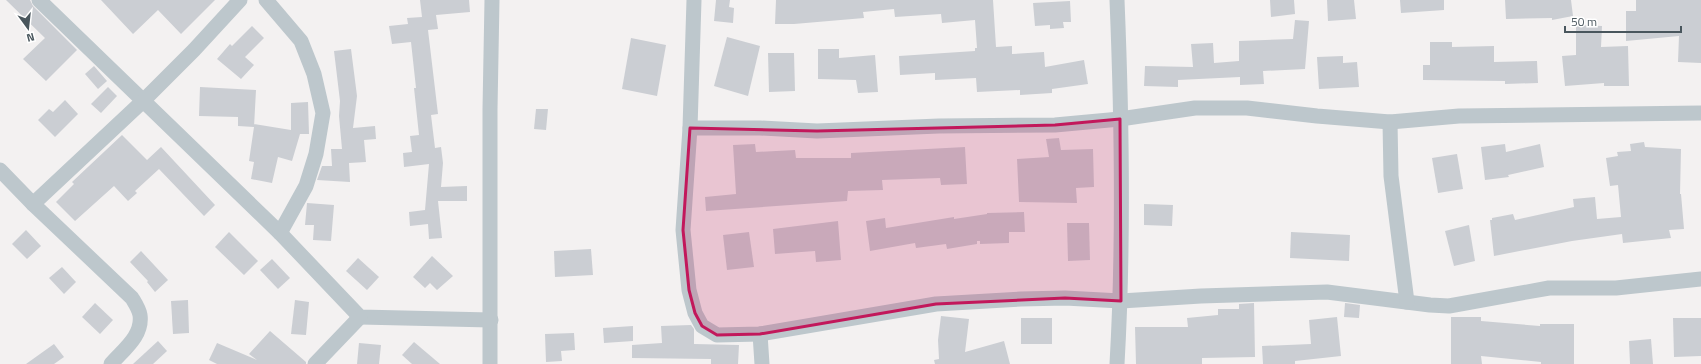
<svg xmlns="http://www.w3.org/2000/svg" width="1701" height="364" font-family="'Titillium Web',sans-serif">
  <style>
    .building { fill: #cbced3 }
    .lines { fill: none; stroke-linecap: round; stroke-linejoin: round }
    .street { stroke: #bdc7cc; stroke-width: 15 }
    .marked { fill: #c2185b; fill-opacity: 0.2; stroke: #c2185b; stroke-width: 3; stroke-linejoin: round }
  </style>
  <rect width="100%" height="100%" fill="#f3f1f1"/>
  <g class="building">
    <path d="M6,0H30L33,6L77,50L46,81L23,59L45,38Z"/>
    <path d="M101,0H215L181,34L158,10L133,34Z"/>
    <path d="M420,0H469L470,12L436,15L438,29L428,30L438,114L431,115L435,148L441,147L443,163L441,187L467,186V201H438L442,238L429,239L428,224L410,226L409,212L425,210L429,164L404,167L403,153L412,152L410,136L419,135L414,88H416L411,42L392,44L389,26L408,24L407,18L422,17Z"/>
    <path d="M716,0H730L729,7L734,8L733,23L714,21Z"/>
    <path d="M776,0H993L996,47L1012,46V54L1044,52L1045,67L1084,60L1088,84L1052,89V93L1020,95V90L977,92L976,78L935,80V73L900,75L899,56L975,51V48H977L975,20L942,23L941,14L895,17L894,9L863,12L864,18L794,24H775Z"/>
    <path d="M1270,0H1294L1295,14L1271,17Z"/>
    <path d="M1327,0H1354L1356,19L1328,21Z"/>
    <path d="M1400,0H1444V10L1401,13Z"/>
    <path d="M1505,0H1571L1573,16L1552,20V18L1506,19Z"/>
    <path d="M1636,0H1701V63L1678,62L1679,36L1626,41V11H1636Z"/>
    <path d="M1070,1L1071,22H1063L1064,28L1050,29V25L1035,26L1033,3Z"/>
    <path d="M1295,20L1309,21L1305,69L1263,71L1264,84L1240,85V77L1178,80V87L1144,86L1145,66L1193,67L1191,44L1213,43L1214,63L1239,61V41L1293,39Z"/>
    <path d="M1576,25L1602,26L1601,47L1628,46L1629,86H1604V83L1565,86L1562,56L1576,55Z"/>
    <path d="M252,26L264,38L245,57L254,65L241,79L217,59L230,44L232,46Z"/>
    <path d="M727,37L760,46L748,96L714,86Z"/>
    <path d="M631,38L666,45L657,96L622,89Z"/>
    <path d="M1430,42H1452V47L1494,46V62L1537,61L1538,83L1505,84V81L1423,80V65H1430Z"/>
    <path d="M351,49L357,96L353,128L375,126L376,139L364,140L366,162L349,163L350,182L317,180L322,166H332L331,149H342L339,116L340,101L334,51Z"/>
    <path d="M818,49H839V58L875,55L878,92L858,93L856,80L818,79Z"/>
    <path d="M768,53H794L795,91L769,92Z"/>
    <path d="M1343,56V63L1357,62L1359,87L1319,89L1317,57Z"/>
    <path d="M94,66L107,81L98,89L85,74Z"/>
    <path d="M108,87L117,96L101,113L91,104Z"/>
    <path d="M200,87L256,90L254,127V124L291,130V103L308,102L309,134H300L292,161L278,157L272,183L251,179L254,162L249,161L254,127L238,126V117L199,116Z"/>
    <path d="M65,100L78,114L55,137L38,120L49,109L53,112Z"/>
    <path d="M536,109H548L546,130L534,129Z"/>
    <path d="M122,135L147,160L161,147L215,205L204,216L159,169L135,191L137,193L128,201L114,186L75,221L56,202L74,184L72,182Z"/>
    <path d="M1059,138L1061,150L1093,149L1094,187L1076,188L1077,203L1019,202L1017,159L1049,157L1046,139Z"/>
    <path d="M1644,142L1645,147L1681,149L1680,194H1681L1684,229L1669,230L1671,238L1623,243L1622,234L1572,241L1494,256L1490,220H1492V218L1513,214L1515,220L1574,207L1573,199L1595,197L1597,219L1621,217L1618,185L1610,186L1606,158L1618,156L1617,152L1631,151L1630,144Z"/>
    <path d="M755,144L756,152L795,150L796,158H851V153L965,147L967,184L941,185L940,178L882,180L883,190L848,191L847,201L706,211L705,197L736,194L733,145Z"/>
    <path d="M1505,144L1506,152L1540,144L1544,167L1508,175L1509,177L1485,180L1481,147Z"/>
    <path d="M1457,154L1463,189L1438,193L1432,158Z"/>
    <path d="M307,203L334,205L331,241L313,240L314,225H305Z"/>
    <path d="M1144,204L1173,205L1172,226L1144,225Z"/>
    <path d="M1024,212L1025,232H1009V243L980,244V241H977V244L947,249L946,244L916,248L915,243L870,251L866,221L885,218L886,228L954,217V219L987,214V213Z"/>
    <path d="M838,221L841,260L816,262L815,251L775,254L773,229Z"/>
    <path d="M1067,223H1089L1090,260L1068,261Z"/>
    <path d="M1469,225L1475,261L1454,266L1445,231Z"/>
    <path d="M26,230L41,246L27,259L12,244Z"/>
    <path d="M229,232L258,261L244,275L215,247Z"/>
    <path d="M749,232L754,267L727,270L723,235Z"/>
    <path d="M1291,232L1350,235L1349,261L1290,258Z"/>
    <path d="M591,249L593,275L555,277L554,251Z"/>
    <path d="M141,251L168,280L155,292L147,282L148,281L130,262Z"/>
    <path d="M432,256L453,276L437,290L430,283L425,288L413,277Z"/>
    <path d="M358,258L379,277L367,290L346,271Z"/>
    <path d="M272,259L290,278L278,289L260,270Z"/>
    <path d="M62,267L76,282L64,294L49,278Z"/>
    <path d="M188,300L189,333L173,334L171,301Z"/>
    <path d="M295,300L309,302L306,335L291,334Z"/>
    <path d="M95,303L113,320L100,334L82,317Z"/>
    <path d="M1254,303L1255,357L1202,358V364H1136L1135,327H1188L1187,318L1218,315V309H1239V304Z"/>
    <path d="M1345,303L1360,305L1359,318L1344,317Z"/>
    <path d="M941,316L969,319L965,352L1004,341L1010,364H935L934,360L939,359L938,340Z"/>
    <path d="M1337,317L1341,356L1295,361V364H1263L1262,346L1311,344L1309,320Z"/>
    <path d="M1451,317H1481V321L1540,326V324H1574V364H1541V362L1481,356L1482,364H1451Z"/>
    <rect x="1021" y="318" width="31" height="26"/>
    <path d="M1673,318H1701V356L1674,357Z"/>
    <path d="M691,325L694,329V344L739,345L738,364H711V359L632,358V345L662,343L661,326Z"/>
    <path d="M633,326V341L604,343L603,328Z"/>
    <path d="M270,331L306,362V364H217L209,360L217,343L257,360L249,354Z"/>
    <path d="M574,333L575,350L561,351L562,361L546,362L545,334Z"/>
    <path d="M1651,339L1653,364H1630L1629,341Z"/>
    <path d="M158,341L167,351L153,364H133Z"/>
    <path d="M414,342L440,364H412L402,355Z"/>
    <path d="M359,343L381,345L379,364H357Z"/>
    <path d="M54,344L64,357L54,364H26Z"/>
  </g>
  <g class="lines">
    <g class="street">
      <path d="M39,0L280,233L360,317L491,320"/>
      <path d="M266,0L301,41L314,74L323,113L316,154L306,186L280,233"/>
      <path d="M694,0L690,128L683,230L689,290L695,313L702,326L717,335L760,334L936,304L1021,299L1065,298L1121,301L1201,296L1327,292L1430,305L1449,306L1549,288H1616L1701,279"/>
      <path d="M1390,122L1391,176L1407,302"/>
      <path d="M690,128H760L817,131L939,126L1055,125L1120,119L1195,108H1247L1317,116L1390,122L1459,116L1701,113"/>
      <path d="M0,170L33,204L132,298C135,303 139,309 140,315C143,336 123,350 111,364"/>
      <path d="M33,204L143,101L194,50L240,0"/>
      <path d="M760,334L762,364"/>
      <path d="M315,364L360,317"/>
      <path d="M490,364V109L492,0"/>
      <path d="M1117,364C1124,243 1122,121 1117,0"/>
    </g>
  </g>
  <path class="marked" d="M1120,119L1121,301L1065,298L936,304L760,334L717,335L702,326L695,313L689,290L683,230L690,128L817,131L1055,125Z"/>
  <g transform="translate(28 28) rotate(165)" stroke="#ffffff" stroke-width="3" paint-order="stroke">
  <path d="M0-3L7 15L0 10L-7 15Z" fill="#49565d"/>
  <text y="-6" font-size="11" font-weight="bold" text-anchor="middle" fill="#49565d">N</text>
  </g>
  <path d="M1565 26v6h116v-6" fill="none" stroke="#49565d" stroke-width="2"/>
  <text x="1571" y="26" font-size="12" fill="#49565d" stroke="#ffffff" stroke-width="3" paint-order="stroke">50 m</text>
</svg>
